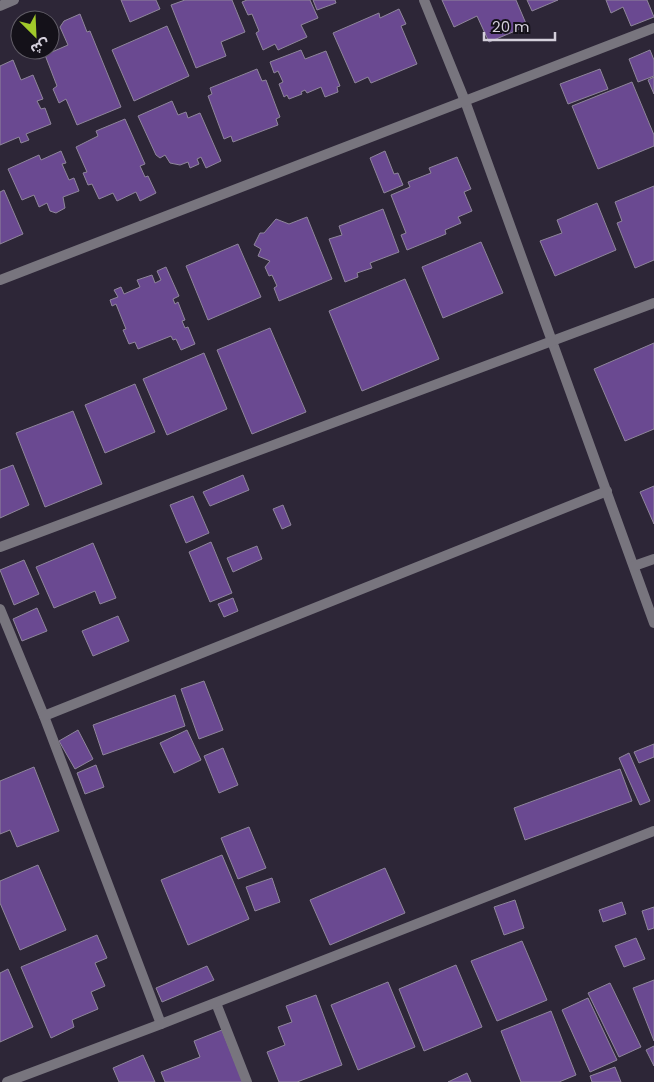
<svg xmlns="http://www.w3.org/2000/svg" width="654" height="1082" font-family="Poppins,'Noto Sans Arabic',sans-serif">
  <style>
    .building { fill: #6a4991; stroke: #8f869b }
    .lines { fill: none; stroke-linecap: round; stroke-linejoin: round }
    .street { stroke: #78757e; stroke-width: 10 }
  </style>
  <rect width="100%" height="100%" fill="#2d2637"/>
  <g class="building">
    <path d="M121,0H156L160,9L130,22Z"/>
    <path d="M185,0H232L245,32L221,42L226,56L196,68L171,5Z"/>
    <path d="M247,0H310L318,18L301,25L307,37L278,50L275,44L263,50L256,33L259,31L252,14L248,15L242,2Z"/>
    <path d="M313,0H335L336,3L317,10Z"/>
    <path d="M442,0H516L527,26L489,42L477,16L454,27Z"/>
    <path d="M527,0H558L532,11Z"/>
    <path d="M606,0H647L654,17L631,26L623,7L611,13Z"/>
    <path d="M399,9L406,24L401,26L417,64L371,83L368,77L355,83L333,33L379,13L380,18Z"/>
    <path d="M80,14L87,32L90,31L121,107L77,125L66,99L59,103L53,89L57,86L45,55L68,45L60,27L64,21Z"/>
    <path d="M167,26L189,76L134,101L112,50Z"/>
    <path d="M301,50L305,59L326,51L340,86L337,87L338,92L325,97L321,87L307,93L305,90L301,92L302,94L289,99L287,95L284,97L279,84L283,82L278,71L274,73L270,62Z"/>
    <path d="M650,50L654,60V76L638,82L629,59Z"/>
    <path d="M13,60L21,80L33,75L43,99L37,101L41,109L45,108L51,124L26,134L29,140L21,143L19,137L0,145V66Z"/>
    <path d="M257,69L262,81L266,80L280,117L276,119L278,125L233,142L231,136L224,139L208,96L212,94L210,88Z"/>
    <path d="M600,69L608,89L568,104L560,84Z"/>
    <path d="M654,77V94L648,80Z"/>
    <path d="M632,82L654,135V146L598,169L572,106Z"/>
    <path d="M172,101L178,115L186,112L188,118L200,113L221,161L206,168L201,157L197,159L199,164L190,168L188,162L180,165L170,163L165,155L160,158L156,155L138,116Z"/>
    <path d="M125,119L145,164L140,166L145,177L148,176L156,193L140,201L136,192L117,201L113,193L99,199L92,184L88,185L83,173L87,172L76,147L98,136L96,131Z"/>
    <path d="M61,151L66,163L62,164L69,180L74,178L79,191L63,197L65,208L56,213L50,211L47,203L39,207L34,195L22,200L8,169L39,155L41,160Z"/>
    <path d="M385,151L394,174L398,173L403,185L384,193L370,158Z"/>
    <path d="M457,157L471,189L464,192L472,211L458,217L461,223L445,230L446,234L407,250L401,235L406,233L391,195L410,187L408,182L431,173L429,168Z"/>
    <path d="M654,186V260L635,268L617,223L622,221L615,202Z"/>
    <path d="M4,190L23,234L0,244V192Z"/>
    <path d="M597,203L616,250L555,276L540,241L562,233L557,220Z"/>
    <path d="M383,209L399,252L370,263L372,268L357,273L358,277L345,282L329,239L342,235L339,226Z"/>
    <path d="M307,217L332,279L279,301L274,288L277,286L272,275L269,276L265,267L270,261L258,256L261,249L254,245L260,233H264L276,219L289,224Z"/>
    <path d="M481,242L503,293L443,318L422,267Z"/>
    <path d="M238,244L261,297L208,320L186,266Z"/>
    <path d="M166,267L179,296L173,299L175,304L178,302L185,320L182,321L185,328L188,327L195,344L181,350L176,339L173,340L171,336L138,349L135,342L129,344L123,330L126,329L116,304L112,306L110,300L118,297L114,290L121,287L124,294L140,287L137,280L152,275L155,283L161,280L157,271Z"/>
    <path d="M405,279L439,359L362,391L329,311Z"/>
    <path d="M270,328L306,412L252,434L217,350Z"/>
    <path d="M654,343V429L625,441L594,369Z"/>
    <path d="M204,353L227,409L167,435L143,379Z"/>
    <path d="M135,384L155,432L105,453L85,405Z"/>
    <path d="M73,411L102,484L45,507L16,433Z"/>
    <path d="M13,465L29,505L0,518V470Z"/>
    <path d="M243,475L249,490L210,506L203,492Z"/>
    <path d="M654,486V524L640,492Z"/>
    <path d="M193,496L209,533L186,543L170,505Z"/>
    <path d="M283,505L291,525L282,529L273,509Z"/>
    <path d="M211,542L232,593L210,602L189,552Z"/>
    <path d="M93,543L116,598L100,604L95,591L54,608L36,567Z"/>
    <path d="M257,546L262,559L233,572L227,558Z"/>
    <path d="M24,560L39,594L14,605L0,570Z"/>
    <path d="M233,598L238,611L224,617L218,604Z"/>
    <path d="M37,608L47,631L22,641L13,619Z"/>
    <path d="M118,616L129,641L93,656L82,631Z"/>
    <path d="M204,681L223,730L199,739L181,689Z"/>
    <path d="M175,695L185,726L103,755L93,725Z"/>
    <path d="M78,730L93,759L75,769L59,741Z"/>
    <path d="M187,730L201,760L174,773L160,743Z"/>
    <path d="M654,744V757L639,763L634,752Z"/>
    <path d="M223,748L238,785L219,793L204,756Z"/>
    <path d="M629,753L650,801L640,805L619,758Z"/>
    <path d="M96,765L104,787L85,794L77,773Z"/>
    <path d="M34,767L59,831L17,847L10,830L0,834V781Z"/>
    <path d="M620,769L632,801L525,840L514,808Z"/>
    <path d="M249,827L266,868L238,879L221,838Z"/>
    <path d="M222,855L249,919L188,945L161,880Z"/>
    <path d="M38,865L66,930L20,950L0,903V881Z"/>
    <path d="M385,868L405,913L330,945L310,900Z"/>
    <path d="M272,878L280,902L255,911L246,887Z"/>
    <path d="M515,900L524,928L504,935L494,907Z"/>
    <path d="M622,902L626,914L603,922L599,910Z"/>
    <path d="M654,907V928L648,930L642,911Z"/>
    <path d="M97,935L107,958L95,963L105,986L91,992L98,1009L72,1020L74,1027L51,1038L21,967Z"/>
    <path d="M636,938L645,959L624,967L615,946Z"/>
    <path d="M522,941L547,1000L497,1021L471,961Z"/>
    <path d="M456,965L482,1027L424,1051L399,989Z"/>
    <path d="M207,966L214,980L162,1002L156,988Z"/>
    <path d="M8,969L33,1027L0,1042V973Z"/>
    <path d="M654,980V1041L633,988Z"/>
    <path d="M388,982L415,1047L358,1070L331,1005Z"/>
    <path d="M610,983L641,1047L619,1057L588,993Z"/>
    <path d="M316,995L342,1065L297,1082H279L267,1052L285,1045L278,1027L292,1022L286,1006Z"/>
    <path d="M588,998L617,1060L590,1072L562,1010Z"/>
    <path d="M551,1011L576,1075L559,1082H521L501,1031Z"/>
    <path d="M222,1030L243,1082H165L161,1072L200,1057L194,1041Z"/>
    <path d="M654,1046V1066L646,1050Z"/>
    <path d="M143,1055L155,1082H119L113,1068Z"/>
    <path d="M615,1067L621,1082H592L590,1076Z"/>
    <path d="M467,1073L471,1082H448Z"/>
  </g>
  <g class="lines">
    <g class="street">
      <path d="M424,0L465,101L654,623"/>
      <path d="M0,6L14,0"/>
      <path d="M0,280L654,28"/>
      <path d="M0,547L654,303"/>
      <path d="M634,566L654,559"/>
      <path d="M0,609L44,716L161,1024"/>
      <path d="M44,716L607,491"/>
      <path d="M216,1003L247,1082"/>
      <path d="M7,1082L161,1024L654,831"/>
    </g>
  </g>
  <g transform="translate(35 35) rotate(156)"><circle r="24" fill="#141119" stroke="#615d67"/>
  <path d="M0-4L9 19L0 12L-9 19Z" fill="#a1c92a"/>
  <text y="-8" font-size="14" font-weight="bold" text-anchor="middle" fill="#d4cfdb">ش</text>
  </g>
  <path d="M484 32v8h71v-8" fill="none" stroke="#d4cfdb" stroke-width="2.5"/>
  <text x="492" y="32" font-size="15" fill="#d4cfdb" stroke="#141119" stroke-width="4" paint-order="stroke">20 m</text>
</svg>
